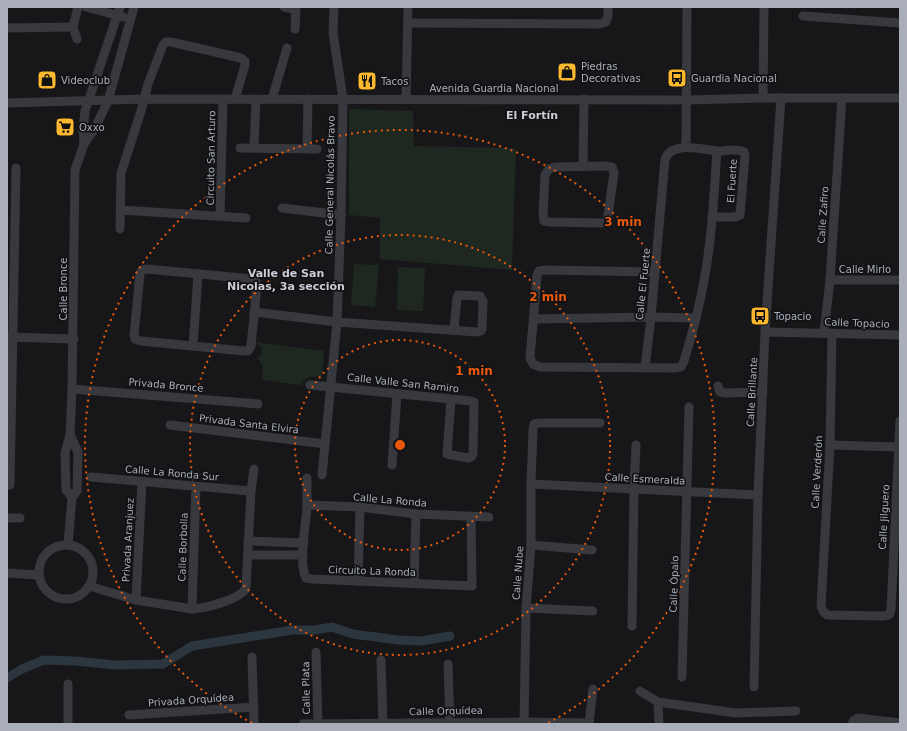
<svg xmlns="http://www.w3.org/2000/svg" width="907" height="731" font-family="'DejaVu Sans',sans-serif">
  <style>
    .green { fill: #1f2820 }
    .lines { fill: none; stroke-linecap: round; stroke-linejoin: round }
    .canal { stroke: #2c363e; stroke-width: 9 }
    .minor { stroke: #38393f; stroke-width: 9 }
    .ring { fill: none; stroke: #e8590c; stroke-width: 2; stroke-dasharray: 2 4 }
    .labels { text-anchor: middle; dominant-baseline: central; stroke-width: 3.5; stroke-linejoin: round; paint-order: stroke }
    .poi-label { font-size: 10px; fill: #a9aeba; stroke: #121215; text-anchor: start }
    .street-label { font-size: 10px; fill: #a9aeba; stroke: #121215 }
    .neighbourhood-label { font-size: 11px; font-weight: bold; fill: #cacdd6; stroke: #121215 }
    .centre { fill: #e8590c; stroke: #121215; stroke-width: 2 }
    .ring-label { font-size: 12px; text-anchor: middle; font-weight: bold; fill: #e8590c; stroke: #121215; stroke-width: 3.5; stroke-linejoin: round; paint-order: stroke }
  </style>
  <rect width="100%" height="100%" fill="#171719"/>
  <g class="green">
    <path d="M349,109L413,111L414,146L516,148L512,270L380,259V218L349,215Z"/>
    <path d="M354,264L379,265L375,307L351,305Z"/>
    <path d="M398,267L425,268L423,311L397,310Z"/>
    <path d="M255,342L324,351L322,377C310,376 308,375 301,385L262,380L263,365L257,358L262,355V348Z"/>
  </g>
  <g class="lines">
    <path class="canal" d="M7,678L22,669L44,660L75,661L116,665L163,664L192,646L293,630H315L332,627L353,634L398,640L422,641L450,636"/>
    <g class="minor">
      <path d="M86,7L123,17"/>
      <path d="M284,7L296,10"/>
      <path d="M803,16L900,23"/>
      <path d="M408,23L599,24L606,22L608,16V7"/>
      <path d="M7,28L73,27"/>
      <path d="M295,29L296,7"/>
      <path d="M77,39L73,27L78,7"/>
      <path d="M763,98L764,7"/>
      <path d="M272,99L287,48"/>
      <path d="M406,99L408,7"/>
      <path d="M7,103L144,99L687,100L763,98H900"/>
      <path d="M84,144L83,131L85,111L120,7"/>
      <path d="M254,147L256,99"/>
      <path d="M686,147L687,7"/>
      <path d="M240,148L317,149"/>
      <path d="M307,149L308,99"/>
      <path d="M605,166L612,167L614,173L607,222L601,223L550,222L544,221L543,214L545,175L549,169L555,167Z"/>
      <path d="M583,167L584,99"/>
      <path d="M282,208L341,215"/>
      <path d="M121,210L246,218"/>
      <path d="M220,216L223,99"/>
      <path d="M120,229L121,173L141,111L148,84L163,45L166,42H171L241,58L245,61V65L235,99"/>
      <path d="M147,269L252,279L256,281L257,285L251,346L248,351H244L141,341L135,339L134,335L140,274L142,270Z"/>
      <path d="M655,272L546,270L539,271L537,276L530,358L533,364L540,367L674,368L681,367L684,361C692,335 699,308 704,281C712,238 714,194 717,151"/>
      <path d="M830,280H900"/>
      <path d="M254,312L337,322L477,332L481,331L482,329L483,301L480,296L458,295L457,298L454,330"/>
      <path d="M534,319L651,317L696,318"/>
      <path d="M765,332L900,335"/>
      <path d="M824,333L830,280L842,98"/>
      <path d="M832,333L830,445L821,606L823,611L827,615L883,616L889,615L891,610L900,421"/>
      <path d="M7,337L74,339"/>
      <path d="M193,346L198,274"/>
      <path d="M645,368L651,317L665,159C673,140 703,150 718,151C727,151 736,148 744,152L745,156L740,215L735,217H712"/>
      <path d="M310,385L471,401L474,402V406L473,454L471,457L468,458L447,454L451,399"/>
      <path d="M718,386L720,392L725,393L763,392"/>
      <path d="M72,389L258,404"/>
      <path d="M170,425L325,444"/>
      <path d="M830,445L898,447"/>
      <path d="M392,465L397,394"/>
      <path d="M322,475L337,322L341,215L343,99L333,33L334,7"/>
      <path d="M91,477L251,491"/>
      <path d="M307,478C307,487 307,497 307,506C306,524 298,562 306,578L312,579L472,586L471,516"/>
      <path d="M531,484L758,495"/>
      <path d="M10,485L16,168"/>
      <path d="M72,497L66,490L65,453L70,435L72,389L75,170L84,144L94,130L108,101L134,7"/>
      <path d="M307,505L360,507L416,514L489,517"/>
      <path d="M7,518H20"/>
      <path d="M248,541L304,543"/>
      <circle cx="66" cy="572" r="27"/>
      <path d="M68,545L72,497L77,491L78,452L70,435"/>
      <path d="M531,545L592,550"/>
      <path d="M248,555H303"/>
      <path d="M7,573L38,575"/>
      <path d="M358,581L360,507"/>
      <path d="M414,583L416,514"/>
      <path d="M89,586L136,600L192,609C205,608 240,600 246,588L251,491L254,469"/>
      <path d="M136,600L142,482"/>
      <path d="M526,608L593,611"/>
      <path d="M192,609L196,487"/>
      <path d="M632,626L634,490L636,445"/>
      <path d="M316,652L318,724"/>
      <path d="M252,657L254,724"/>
      <path d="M381,660L383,724"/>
      <path d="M448,664L450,724"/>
      <path d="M682,677L689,407"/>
      <path d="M68,684V724"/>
      <path d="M754,687L758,495L765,332L781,98"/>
      <path d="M640,691L658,702L736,713L796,711"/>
      <path d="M658,702L659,724"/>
      <path d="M129,715L254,707"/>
      <path d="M303,724L524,722L589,723"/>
      <path d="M524,724L526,608L531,545V484L533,429L534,424L540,423H600"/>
      <path d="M589,724L593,689"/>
      <path d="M852,724L854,720L858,718L900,723"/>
    </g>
  </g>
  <g class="ring">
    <circle cx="400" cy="445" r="105"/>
    <circle cx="400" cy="445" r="210"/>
    <path d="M252 723A315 315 0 1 1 548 723"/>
  </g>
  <defs>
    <g id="shop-square" transform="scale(1)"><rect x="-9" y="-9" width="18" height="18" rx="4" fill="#fbb72d" stroke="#121215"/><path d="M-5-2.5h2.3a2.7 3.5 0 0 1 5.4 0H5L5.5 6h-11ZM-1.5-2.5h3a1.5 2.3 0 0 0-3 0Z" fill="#111"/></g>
    <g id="bus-square" transform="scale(1)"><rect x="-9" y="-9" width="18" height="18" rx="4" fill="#fbb72d" stroke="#121215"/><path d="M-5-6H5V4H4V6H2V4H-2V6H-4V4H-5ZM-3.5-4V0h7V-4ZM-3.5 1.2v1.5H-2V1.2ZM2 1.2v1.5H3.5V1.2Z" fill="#111"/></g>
    <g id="restaurant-square" transform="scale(1)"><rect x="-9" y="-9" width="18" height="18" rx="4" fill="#fbb72d" stroke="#121215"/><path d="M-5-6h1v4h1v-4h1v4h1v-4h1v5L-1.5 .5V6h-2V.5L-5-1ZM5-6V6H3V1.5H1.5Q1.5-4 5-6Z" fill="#111"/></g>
    <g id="supermarket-square" transform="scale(1)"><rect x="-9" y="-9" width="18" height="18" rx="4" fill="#fbb72d" stroke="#121215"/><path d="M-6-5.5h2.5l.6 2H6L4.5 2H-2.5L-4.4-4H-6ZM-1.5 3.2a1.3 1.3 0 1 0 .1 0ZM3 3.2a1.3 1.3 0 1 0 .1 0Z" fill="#111"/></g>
  </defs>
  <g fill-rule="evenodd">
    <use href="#shop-square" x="567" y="72"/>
    <use href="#bus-square" x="677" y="78"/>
    <use href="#shop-square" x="47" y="80"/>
    <use href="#restaurant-square" x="367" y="81"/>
    <use href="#supermarket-square" x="65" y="127"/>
    <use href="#bus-square" x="760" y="316"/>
  </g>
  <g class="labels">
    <g class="poi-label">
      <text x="581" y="66">Piedras<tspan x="581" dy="12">Decorativas</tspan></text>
      <text x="691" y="78">Guardia Nacional</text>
      <text x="61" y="80">Videoclub</text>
      <text x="381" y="81">Tacos</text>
      <text x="79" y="127">Oxxo</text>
      <text x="774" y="316">Topacio</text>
    </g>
    <g class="street-label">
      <text x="494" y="88">Avenida Guardia Nacional</text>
      <text transform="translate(211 158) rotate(-89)">Circuito San Arturo</text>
      <text transform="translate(732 181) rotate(-86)">El Fuerte</text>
      <text transform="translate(330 185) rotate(-89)">Calle General Nicolás Bravo</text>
      <text transform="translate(823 215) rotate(-86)">Calle Zafiro</text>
      <text x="865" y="269">Calle Mirlo</text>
      <text transform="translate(643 284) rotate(-84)">Calle El Fuerte</text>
      <text transform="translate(63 289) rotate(-90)">Calle Bronce</text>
      <text transform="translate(857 323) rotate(2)">Calle Topacio</text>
      <text transform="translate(403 383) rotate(6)">Calle Valle San Ramiro</text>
      <text transform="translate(166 385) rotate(5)">Privada Bronce</text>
      <text transform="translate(752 392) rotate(-87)">Calle Brillante</text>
      <text transform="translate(249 424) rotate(7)">Privada Santa Elvira</text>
      <text transform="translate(817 472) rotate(-87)">Calle Verderón</text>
      <text transform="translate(172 473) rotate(5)">Calle La Ronda Sur</text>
      <text transform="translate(645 479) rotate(3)">Calle Esmeralda</text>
      <text transform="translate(390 500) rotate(5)">Calle La Ronda</text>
      <text transform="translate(884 517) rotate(-87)">Calle Jilguero</text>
      <text transform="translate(128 540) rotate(-87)">Privada Aranjuez</text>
      <text transform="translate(183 547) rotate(-88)">Calle Borbolla</text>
      <text transform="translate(372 571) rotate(2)">Circuito La Ronda</text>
      <text transform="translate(518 573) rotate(-86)">Calle Nube</text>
      <text transform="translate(674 584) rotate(-88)">Calle Ópalo</text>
      <text transform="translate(306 688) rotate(-91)">Calle Plata</text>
      <text transform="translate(191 700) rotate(-4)">Privada Orquídea</text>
      <text transform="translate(446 711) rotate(-1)">Calle Orquídea</text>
    </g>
    <g class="neighbourhood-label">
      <text x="532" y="115">El Fortín</text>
      <text x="286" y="273">Valle de San<tspan x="286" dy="13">Nicolas, 3a sección</tspan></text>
    </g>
  </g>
  <circle cx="400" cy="445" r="6" class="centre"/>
  <g class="ring-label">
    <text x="623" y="226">3 min</text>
    <text x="548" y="301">2 min</text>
    <text x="474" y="375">1 min</text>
  </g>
  <rect width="907" height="731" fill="none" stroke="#a9aeba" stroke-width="16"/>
</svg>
